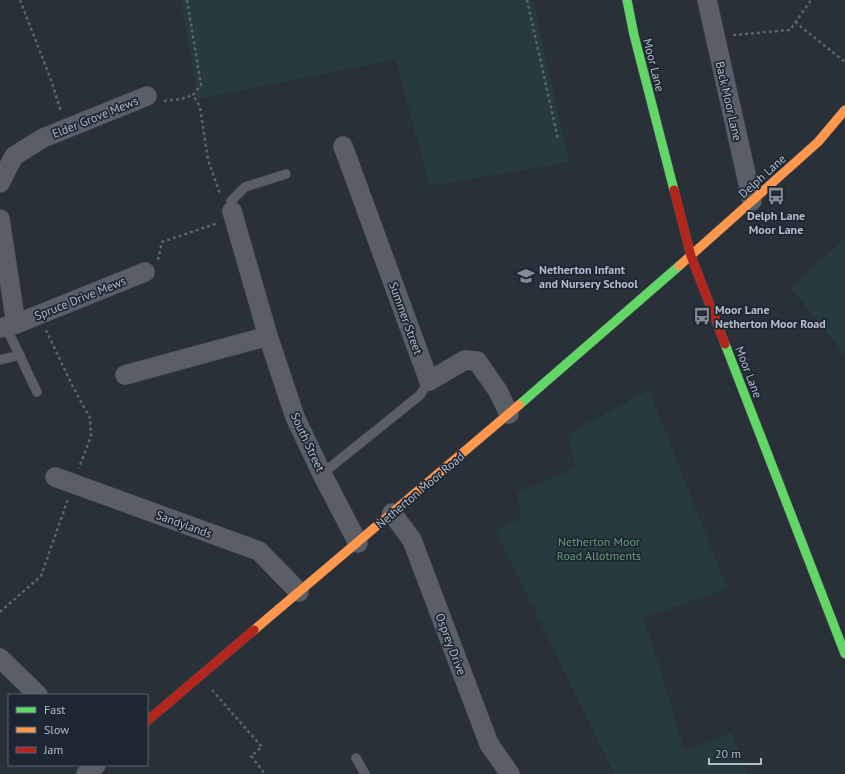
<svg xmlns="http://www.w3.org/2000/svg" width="845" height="774" font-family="'PT Sans',sans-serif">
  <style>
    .green { fill: #273a3e }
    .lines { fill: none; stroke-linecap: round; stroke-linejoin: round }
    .lane-casing { stroke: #484c53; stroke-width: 10 }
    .street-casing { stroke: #484c53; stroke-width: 20 }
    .fast-casing { stroke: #484c53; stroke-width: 10 }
    .slow-casing { stroke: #484c53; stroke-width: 10 }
    .jam-casing { stroke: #484c53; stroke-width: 10 }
    .path { stroke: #5d636a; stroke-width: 2.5; stroke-dasharray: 3 3; stroke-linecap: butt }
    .lane { stroke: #5a5e66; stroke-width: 9 }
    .street { stroke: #5a5e66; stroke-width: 19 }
    .fast { stroke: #63d668; stroke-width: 9 }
    .slow { stroke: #ff974d; stroke-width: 9 }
    .jam { stroke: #b3261e; stroke-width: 9 }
    .labels { text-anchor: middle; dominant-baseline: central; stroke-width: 3.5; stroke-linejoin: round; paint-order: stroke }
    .street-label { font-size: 12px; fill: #b4bcc9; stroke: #1d2633 }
    .poi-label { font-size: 12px; font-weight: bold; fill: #b4bcc9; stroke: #1d2633; text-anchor: start }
    .park-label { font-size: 12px; fill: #6b9a76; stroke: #1d2633 }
  </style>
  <rect width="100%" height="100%" fill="#2a3038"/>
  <g class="green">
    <path d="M181,0H533L569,162L429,186L396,59L198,99Z"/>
    <path d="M845,238V355L791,288Z"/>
    <path d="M649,390L727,588L644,618L685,751L731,733L748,774H614L496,531L521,518L517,493L575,468L568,434Z"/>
  </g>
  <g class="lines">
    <g class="lane-casing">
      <g id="lane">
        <path d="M232,211L231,201L245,187L286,174"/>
        <path d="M6,327L37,392"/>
        <path d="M0,360L20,355"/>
        <path d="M322,474L420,395L429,381"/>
        <path d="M356,758L365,774"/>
      </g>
    </g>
    <g class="street-casing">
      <g id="street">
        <path d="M707,0L752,201"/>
        <path d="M343,146L429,381L465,360L477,361L498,391L509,414"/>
        <path d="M0,183L14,156L43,138L147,96"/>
        <path d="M232,211L268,336L295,417L322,474L358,543"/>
        <path d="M0,219L16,324"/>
        <path d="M0,328L16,324L145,272"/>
        <path d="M125,375L268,336"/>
        <path d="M55,477L259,551L299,592"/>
        <path d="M392,513L412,540L489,744L510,774"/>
        <path d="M0,658L38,695"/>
        <path d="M86,774L96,765"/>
      </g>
    </g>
    <g class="fast-casing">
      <g id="fast">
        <path d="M627,0L634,35L674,190"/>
        <path d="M725,344L845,654"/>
        <path d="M519,405L679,266"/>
      </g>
    </g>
    <g class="slow-casing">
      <g id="slow">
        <path d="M679,266L818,142L845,110"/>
        <path d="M254,630L519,405"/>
      </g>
    </g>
    <g class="jam-casing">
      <g id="jam">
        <path d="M674,190L691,256L725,344"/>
        <path d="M147,721L254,630"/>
      </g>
    </g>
    <g class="path">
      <path d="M20,0L51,80L61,112"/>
      <path d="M187,0L201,85L193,95L200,107L208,160L220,194"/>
      <path d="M527,0L558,139"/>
      <path d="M795,22L845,62"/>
      <path d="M733,35L790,30L811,0"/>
      <path d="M164,101L181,99L193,95"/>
      <path d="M158,260L162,242L218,223"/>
      <path d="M46,330L72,385L90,418L91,436L79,468"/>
      <path d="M0,612L41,576L68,499"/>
      <path d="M212,690L262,747L251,756L265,774"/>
    </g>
    <use href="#lane" class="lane"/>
    <use href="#street" class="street"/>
    <use href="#fast" class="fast"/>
    <use href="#slow" class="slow"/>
    <use href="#jam" class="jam"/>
  </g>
  <defs>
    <g id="bus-bare" transform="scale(1.38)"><path d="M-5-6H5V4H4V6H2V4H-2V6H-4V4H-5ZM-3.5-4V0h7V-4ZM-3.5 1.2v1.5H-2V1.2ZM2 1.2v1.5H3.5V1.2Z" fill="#848b96" stroke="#1d2633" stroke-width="2.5" paint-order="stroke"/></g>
    <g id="school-bare" transform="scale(1.38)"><path d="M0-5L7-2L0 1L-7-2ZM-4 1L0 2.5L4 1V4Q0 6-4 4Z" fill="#848b96" stroke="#1d2633" stroke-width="2.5" paint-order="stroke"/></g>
  </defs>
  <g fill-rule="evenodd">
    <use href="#bus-bare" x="776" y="196"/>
    <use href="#school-bare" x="526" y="276"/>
    <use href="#bus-bare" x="702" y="316"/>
  </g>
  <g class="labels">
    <g class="street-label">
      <text transform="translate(654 65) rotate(76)">Moor Lane</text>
      <text transform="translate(729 101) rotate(77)">Back Moor Lane</text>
      <text transform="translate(95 117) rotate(-22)">Elder Grove Mews</text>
      <text transform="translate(762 176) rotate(-42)">Delph Lane</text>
      <text transform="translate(80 298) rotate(-22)">Spruce Drive Mews</text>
      <text transform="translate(406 318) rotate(70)">Summer Street</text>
      <text transform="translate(749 372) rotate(69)">Moor Lane</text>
      <text transform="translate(308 442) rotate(65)">South Street</text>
      <text transform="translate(420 490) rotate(-40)">Netherton Moor Road</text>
      <text transform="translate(184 524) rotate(20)">Sandylands</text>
      <text transform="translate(451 644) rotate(69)">Osprey Drive</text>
    </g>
    <g class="poi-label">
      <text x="776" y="215" text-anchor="middle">Delph Lane<tspan x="776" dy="14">Moor Lane</tspan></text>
      <text x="539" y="269">Netherton Infant<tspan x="539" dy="14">and Nursery School</tspan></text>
      <text x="715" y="309">Moor Lane<tspan x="715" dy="14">Netherton Moor Road</tspan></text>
    </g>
    <g class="park-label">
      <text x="599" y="541">Netherton Moor<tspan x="599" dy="14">Road Allotments</tspan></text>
    </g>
  </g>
  <rect x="8" y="694" width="140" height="72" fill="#1d2633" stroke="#59626f"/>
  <rect x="16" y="707" width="20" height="6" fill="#63d668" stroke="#59626f"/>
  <text x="44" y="714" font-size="12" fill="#b4bcc9">Fast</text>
  <rect x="16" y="727" width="20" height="6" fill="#ff974d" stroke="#59626f"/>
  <text x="44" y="734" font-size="12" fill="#b4bcc9">Slow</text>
  <rect x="16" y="747" width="20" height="6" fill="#b3261e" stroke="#59626f"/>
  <text x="44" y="754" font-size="12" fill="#b4bcc9">Jam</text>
  <path d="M709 758v6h52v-6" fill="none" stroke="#b4bcc9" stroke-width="2"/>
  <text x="715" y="758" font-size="12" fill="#b4bcc9" stroke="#1d2633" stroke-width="3" paint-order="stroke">20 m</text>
</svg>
